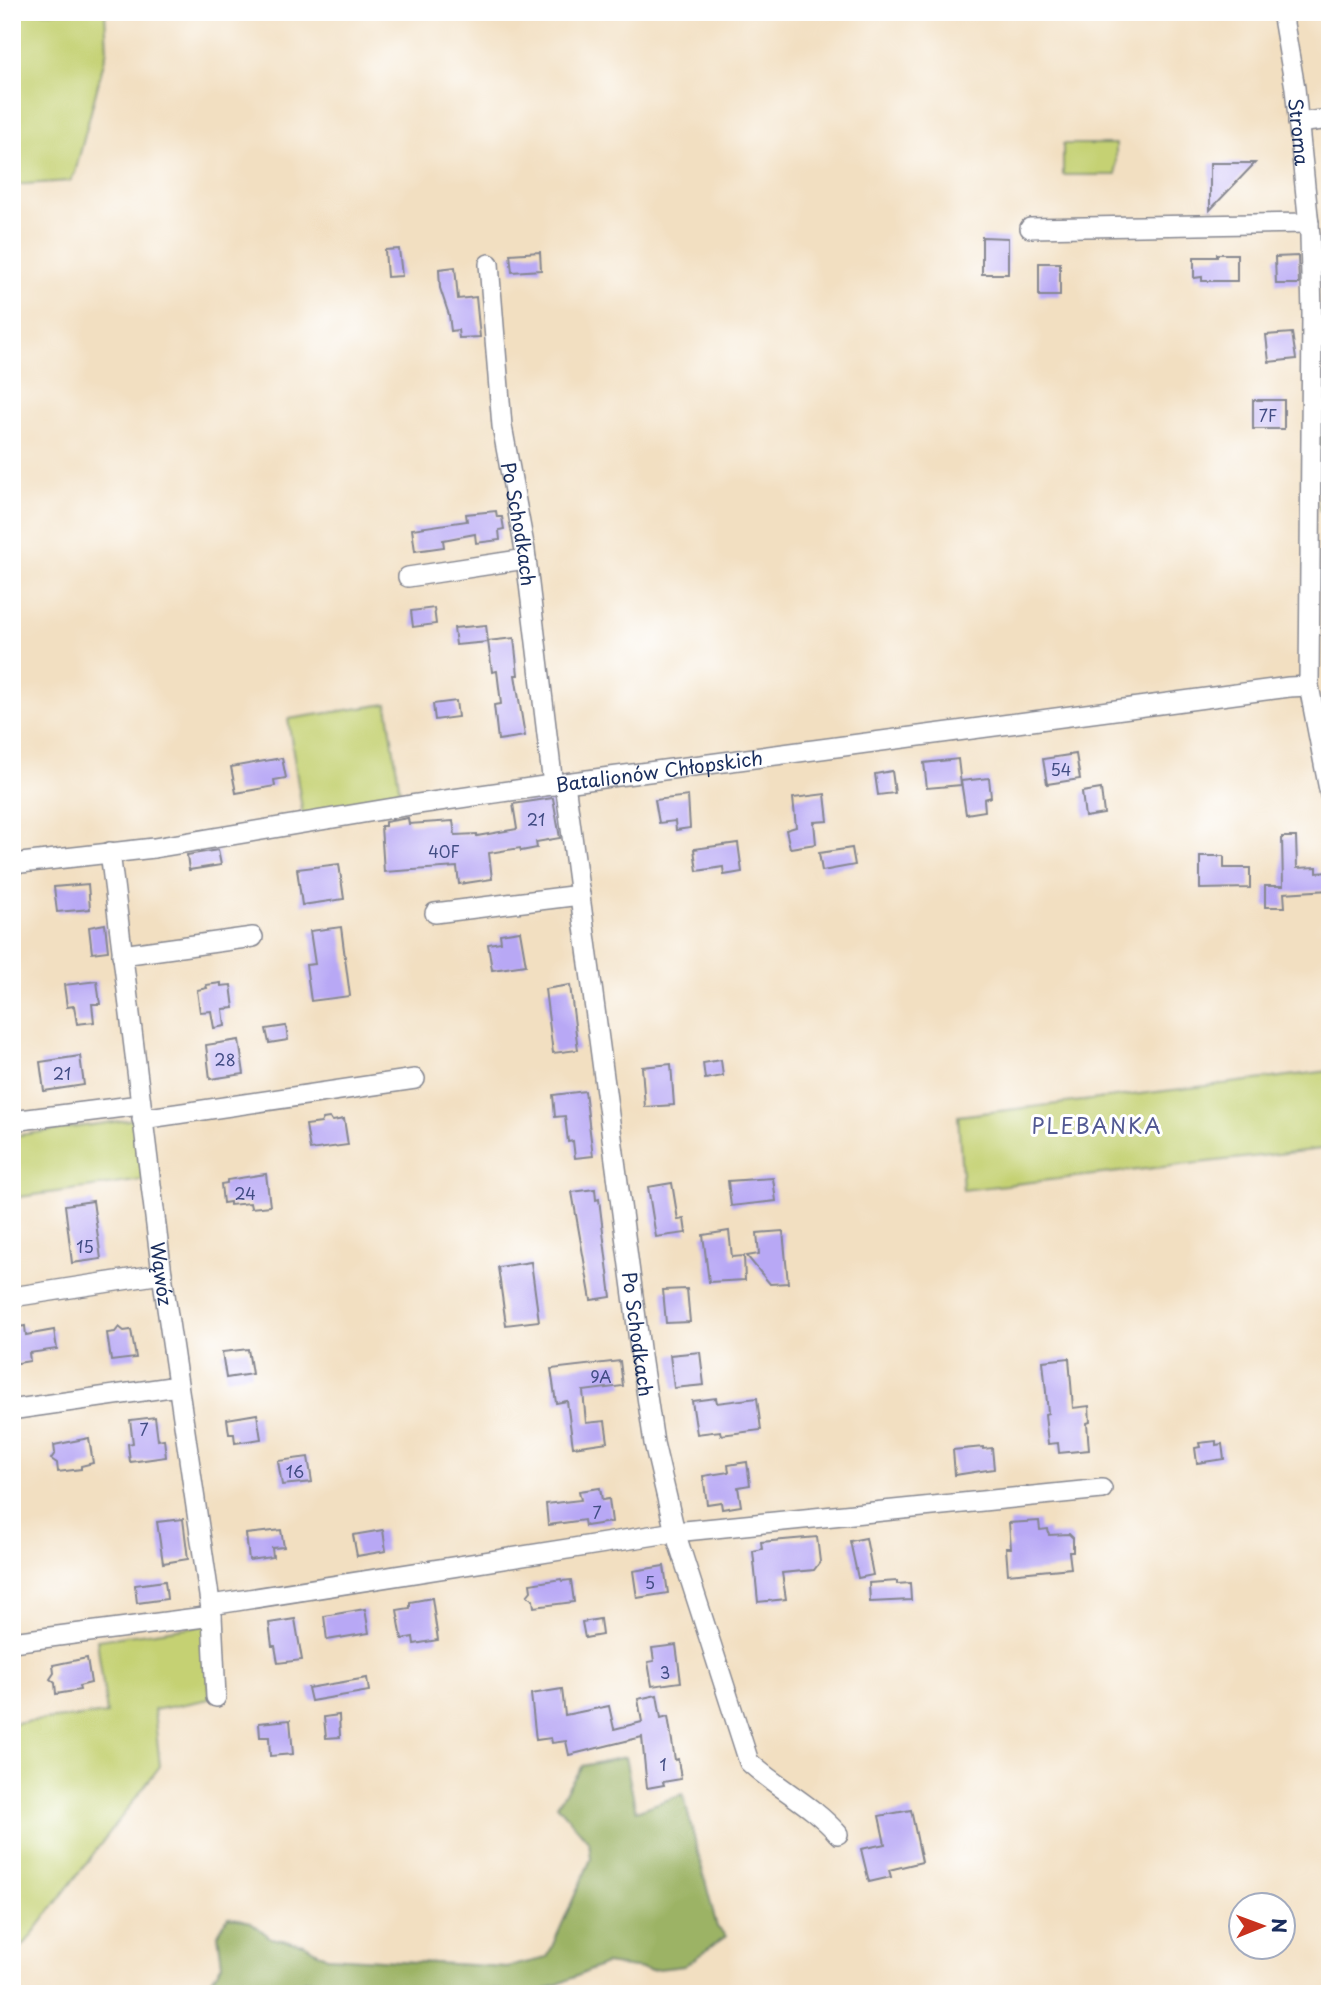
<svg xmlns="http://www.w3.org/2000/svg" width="1342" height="2006" font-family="'Playpen Sans',sans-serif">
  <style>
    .green { fill: #c5d173; stroke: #708068; stroke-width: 2 }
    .forest { fill: #9cb365; stroke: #5c7162; stroke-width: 2 }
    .building { fill: #b8a8f5 }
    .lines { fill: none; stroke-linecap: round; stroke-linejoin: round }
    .minor-casing { stroke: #868790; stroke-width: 22 }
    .minor { stroke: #fff; stroke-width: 19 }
    .labels { text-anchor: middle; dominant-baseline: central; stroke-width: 6; stroke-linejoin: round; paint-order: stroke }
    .number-label { font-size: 16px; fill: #424d84 }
    .street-label { font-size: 19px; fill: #1b2f5e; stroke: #fff }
    .neighbourhood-label { font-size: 21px; letter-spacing: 2px; fill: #525993; stroke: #fff }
  </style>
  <rect width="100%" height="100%" fill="#fff"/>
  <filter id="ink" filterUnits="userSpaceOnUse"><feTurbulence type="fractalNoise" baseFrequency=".0143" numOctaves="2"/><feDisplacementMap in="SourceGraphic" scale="14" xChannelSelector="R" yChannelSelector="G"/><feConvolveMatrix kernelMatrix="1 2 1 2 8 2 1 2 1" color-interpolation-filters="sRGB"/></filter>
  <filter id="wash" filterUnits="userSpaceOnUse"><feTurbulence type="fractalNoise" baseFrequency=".00686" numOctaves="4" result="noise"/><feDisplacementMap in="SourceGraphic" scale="28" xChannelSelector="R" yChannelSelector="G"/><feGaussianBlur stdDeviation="1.57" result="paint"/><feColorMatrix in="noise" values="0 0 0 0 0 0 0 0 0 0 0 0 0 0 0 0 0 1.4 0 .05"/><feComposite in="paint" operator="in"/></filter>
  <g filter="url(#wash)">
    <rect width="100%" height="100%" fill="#f2dfc1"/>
    <g class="green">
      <path d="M13,12H105L107,50L75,173L70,181L12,185Z"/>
      <rect x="1063" y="144" width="53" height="31"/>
      <path d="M1321,404H1330V510H1319Z"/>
      <path d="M387,704L401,799L303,816L288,719Z"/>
      <path d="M1330,1071V1148L963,1190L958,1116Z"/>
      <path d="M135,1119L144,1180L12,1198V1136Z"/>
      <path d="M206,1625L210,1699L154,1710L160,1766L24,1945L12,1956V1723L107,1714L97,1640Z"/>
    </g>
    <path class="forest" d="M625,1757L636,1811L683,1794L717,1927L726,1936L684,1966L650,1970L605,1964L535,1994H514L493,1989L492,1994H400L391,1991L306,1980L275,1994H179L187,1986L205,1989L222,1964L218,1934L228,1917L251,1922L271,1938L304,1944L327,1957L507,1967L547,1958L591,1859L589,1842L557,1805L582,1766Z"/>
    <g id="blocks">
      <g class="building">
        <path d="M1210,163H1255L1210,210Z"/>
        <path d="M982,237L1008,238V274H982Z"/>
        <path d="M399,249L402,276L387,277L385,250Z"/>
        <path d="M540,252L541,270L512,272L510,254Z"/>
        <path d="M1217,254H1237V281H1202V277L1194,278V257H1217Z"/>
        <path d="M1298,256L1299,284H1276L1275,257Z"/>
        <rect x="1039" y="263" width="21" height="33"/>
        <path d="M455,267L458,299L476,297L480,337L459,338L458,330L451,331L449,315L440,288L439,269Z"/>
        <path d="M1292,333L1296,359L1269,362L1266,335Z"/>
        <rect x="1253" y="400" width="31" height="29"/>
        <path d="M496,511L497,517H502L504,529L499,530L500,540L476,543L475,534L443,540L444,547L415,551L412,529L467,521L466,514Z"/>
        <path d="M434,608L436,624L413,627L411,611Z"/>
        <path d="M486,625L488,642L456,645L454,628Z"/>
        <path d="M514,638L518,675H515L525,736L498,740L494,705L501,704L497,671L492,672L488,641Z"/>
        <path d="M456,701L458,717L435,720L433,704Z"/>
        <path d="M1076,754L1080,779L1047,784L1043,759Z"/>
        <path d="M282,758L286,778L274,780L275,786L236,793L231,767Z"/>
        <path d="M958,759L961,785L927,788L924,763Z"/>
        <path d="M892,771L895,793L878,795L875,774Z"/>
        <path d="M989,778L991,797L984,799L985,811L966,814L961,781Z"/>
        <path d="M1101,789L1104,814L1085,817L1082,792Z"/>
        <path d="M825,794L828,821L814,822L816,844L790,848L786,830L796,827L793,798Z"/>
        <path d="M688,796L690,828L676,830L675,821L659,823L655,800Z"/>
        <path d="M553,798L560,838L536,842L537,848L521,851L520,848L489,853L492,879L459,884L457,867L384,872L381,826H385V822L408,818L409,824L453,821L455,835L477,834V836L517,829L513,804Z"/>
        <path d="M1282,837H1296L1297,868L1317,867V873L1328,872L1329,890L1284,893L1285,907H1265V886H1283Z"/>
        <path d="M738,843L742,872L724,875L723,867L697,871L694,849Z"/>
        <path d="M852,848L855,865L822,871L819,853Z"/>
        <path d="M218,850L221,865L189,870L187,855Z"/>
        <path d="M1200,856H1224V868H1250V888L1200,889Z"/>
        <path d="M339,864L344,899L302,905L297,869Z"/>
        <path d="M88,884L90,909L57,912L54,887Z"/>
        <path d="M105,924L108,951L92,953L89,927Z"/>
        <path d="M341,927L350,996L311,1001L306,965L315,964L310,931Z"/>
        <path d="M520,931L526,965L492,970L488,944L501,942L500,934Z"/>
        <path d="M97,981L100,1004H92L94,1022L77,1024L74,1006L67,1007L64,985Z"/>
        <path d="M221,983V986L231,985L234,1008L223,1009L225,1026L214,1028L211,1011L200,1012L197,990L207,988L206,985Z"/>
        <path d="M570,985L578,1050L553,1053L545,989Z"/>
        <path d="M286,1026L288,1040L269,1043L266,1029Z"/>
        <path d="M239,1040L244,1074L210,1079L206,1045Z"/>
        <path d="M80,1056L84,1085L44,1091L40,1062Z"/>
        <path d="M721,1060L723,1076L705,1079L703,1063Z"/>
        <path d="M671,1064L674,1105L645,1107L642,1067Z"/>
        <path d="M585,1091L593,1156L575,1158L573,1141L568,1142L565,1116L555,1117L553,1095Z"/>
        <path d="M329,1118L333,1121L344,1119L348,1145L310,1150L306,1125L321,1123L323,1119Z"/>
        <path d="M266,1174L270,1206L251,1208L250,1203L230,1205V1202L223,1203L221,1184L227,1183V1180Z"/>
        <path d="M773,1178L776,1201L731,1206L728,1181Z"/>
        <path d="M672,1183L678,1220L684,1219L686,1233L656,1237L648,1187Z"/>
        <path d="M595,1189L596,1200L599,1199L611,1297L591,1300L572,1192Z"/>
        <path d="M93,1201L101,1259L72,1263L65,1205Z"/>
        <path d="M729,1231L732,1257L744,1256L745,1280L709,1282L703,1235Z"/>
        <path d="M783,1231L788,1283L770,1284L747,1256L759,1254L757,1233Z"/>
        <path d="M531,1262L539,1321L506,1325L498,1267Z"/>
        <path d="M687,1289L690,1322L666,1323L663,1290Z"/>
        <path d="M25,1326L26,1335L54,1330L57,1349L29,1353L30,1361L12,1364V1328Z"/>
        <path d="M119,1327L124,1331L131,1330L136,1358L111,1361L107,1333L115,1332Z"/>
        <path d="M248,1349L252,1374L226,1378L222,1352Z"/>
        <path d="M700,1352L704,1385L674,1388L670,1355Z"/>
        <path d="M1069,1358L1073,1408L1089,1406L1090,1422L1087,1423L1089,1450L1059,1453L1058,1443L1048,1444L1045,1414L1048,1413L1043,1361Z"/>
        <path d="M620,1361L623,1386L583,1391L586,1423L605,1421L608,1442L573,1447L567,1401L556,1403L551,1369Z"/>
        <path d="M716,1398L717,1403L757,1398L761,1430L721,1435L720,1431L697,1434L692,1401Z"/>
        <path d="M257,1414L261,1439L235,1443L234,1434H229L227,1419Z"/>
        <path d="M155,1417L158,1440L164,1439L166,1457L130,1462L128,1444L133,1443L130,1420Z"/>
        <path d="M89,1438L93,1463L81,1466V1469L58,1472L57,1463L51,1459L55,1453L54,1445Z"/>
        <path d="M1216,1441V1445L1222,1444L1224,1459L1197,1463L1195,1448L1200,1447L1199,1443Z"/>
        <path d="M983,1447V1449L992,1448L994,1469L955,1475L953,1450Z"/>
        <path d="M308,1457L312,1482L282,1485L278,1461Z"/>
        <path d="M747,1462L750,1485L738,1487L741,1506L722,1509L721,1502L707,1504L703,1476L729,1472L728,1465Z"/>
        <path d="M600,1488L602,1500L609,1499L612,1522L585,1526L584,1520L548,1525L546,1504L581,1500L579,1491Z"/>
        <path d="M183,1519L188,1559L163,1563L157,1522Z"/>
        <path d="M1039,1521L1040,1530L1048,1529L1049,1535L1069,1534L1073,1538V1552H1069L1071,1568L1008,1574L1006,1548H1011L1009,1523Z"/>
        <path d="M281,1530L284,1547L272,1548L273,1557L249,1560L246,1534Z"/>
        <path d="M383,1530L386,1551L357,1556L353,1535Z"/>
        <path d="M817,1537L820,1562L814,1570L782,1573L786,1599L758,1602L753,1551L762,1549L761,1542Z"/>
        <path d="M866,1538L873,1575L858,1578L850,1541Z"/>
        <path d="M664,1566L668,1593L637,1598L633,1571Z"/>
        <path d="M561,1579L562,1581L571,1580L574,1602L534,1607L533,1600L527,1596L531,1591L530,1584Z"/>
        <path d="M165,1581L167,1599L137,1603L135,1585Z"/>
        <path d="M897,1581V1584L910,1583L911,1600L870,1602L869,1583Z"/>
        <path d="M432,1598L438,1640L414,1644L413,1637L402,1639L397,1610L410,1608V1602Z"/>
        <path d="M365,1609L369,1633L327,1640L324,1616Z"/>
        <path d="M295,1619L302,1660L278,1663L275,1646H272L269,1623Z"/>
        <path d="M600,1619L602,1635L585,1638L582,1622Z"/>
        <path d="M676,1645L681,1682L652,1686L648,1662L654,1661L652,1648Z"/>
        <path d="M87,1658L91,1683L79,1686L80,1690L56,1694L55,1683L50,1679L54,1673L53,1665Z"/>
        <path d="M367,1678L369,1691L311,1701L308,1688Z"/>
        <path d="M562,1689L565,1715L609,1706L614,1729L642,1722L638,1699L657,1695L661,1718L668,1716L675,1760L678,1759L681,1779L663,1782L664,1785L647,1788L642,1737L569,1755L566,1741L552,1743L551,1738L536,1740L531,1694Z"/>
        <path d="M339,1715L340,1737L326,1738L324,1717Z"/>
        <path d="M290,1720L293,1754L270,1756L269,1737H260L259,1723Z"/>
        <path d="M911,1810L922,1862L889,1870L891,1877L869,1882L861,1849L885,1844L879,1816Z"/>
      </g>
    </g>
  </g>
  <g filter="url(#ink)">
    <use href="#blocks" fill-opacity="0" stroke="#868790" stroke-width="2"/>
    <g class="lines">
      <g class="minor-casing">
        <g id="minor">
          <path id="s1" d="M1282,12L1295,88L1310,235L1312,314L1309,686L1330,795"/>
          <path d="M1298,123L1330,119"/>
          <path d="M1030,228L1309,223"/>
          <path id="s2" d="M489,264L502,426L525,550L553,785"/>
          <path d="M408,577L526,559"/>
          <path id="s3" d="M565,783L641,1356L654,1443L675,1532L749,1762C777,1788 813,1805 838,1834"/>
          <path id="s4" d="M110,852L162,1274L212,1616L216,1697"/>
          <path id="s5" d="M12,864L154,848L411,805L565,783L1289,687L1309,686"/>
          <path d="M435,913L580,895"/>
          <path d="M122,955L253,937"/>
          <path d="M142,1119L415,1079"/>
          <path d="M12,1121L140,1105"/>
          <path d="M12,1297L162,1274"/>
          <path d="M17,1409L178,1386"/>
          <path d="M211,1605L675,1532L1102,1489"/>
          <path d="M12,1642L212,1616"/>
        </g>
      </g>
      <use href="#minor" class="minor"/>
    </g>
  </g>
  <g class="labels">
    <g class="number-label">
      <text x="1268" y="415">7F</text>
      <text x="1061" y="769">54</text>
      <text x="536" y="819">21</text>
      <text x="444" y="851">40F</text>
      <text x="225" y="1059">28</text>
      <text x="62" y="1073">21</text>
      <text x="245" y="1193">24</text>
      <text x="85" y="1246">15</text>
      <text x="601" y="1376">9A</text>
      <text x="144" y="1429">7</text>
      <text x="295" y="1471">16</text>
      <text x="597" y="1512">7</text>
      <text x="650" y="1582">5</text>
      <text x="665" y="1672">3</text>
      <text x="663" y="1764">1</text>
    </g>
    <g class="street-label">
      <text stroke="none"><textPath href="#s1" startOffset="121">Stroma</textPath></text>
      <text stroke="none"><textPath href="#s2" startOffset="262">Po Schodkach</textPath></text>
      <text stroke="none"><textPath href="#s5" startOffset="654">Batalionów Chłopskich</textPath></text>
      <text stroke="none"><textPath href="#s4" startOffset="425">Wąwóz</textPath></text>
      <text stroke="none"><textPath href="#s3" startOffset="556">Po Schodkach</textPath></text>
    </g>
    <g class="neighbourhood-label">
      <text x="1097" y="1125">PLEBANKA</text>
    </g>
  </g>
  <rect width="1342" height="2006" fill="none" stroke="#fff" stroke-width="42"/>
  <g transform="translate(1262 1926) rotate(89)"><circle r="33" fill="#ffffff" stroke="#a4acbf" stroke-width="2"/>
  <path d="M0-5L12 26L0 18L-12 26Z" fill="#c8321e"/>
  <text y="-10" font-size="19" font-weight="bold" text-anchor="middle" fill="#1b2f5e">N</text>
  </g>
</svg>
